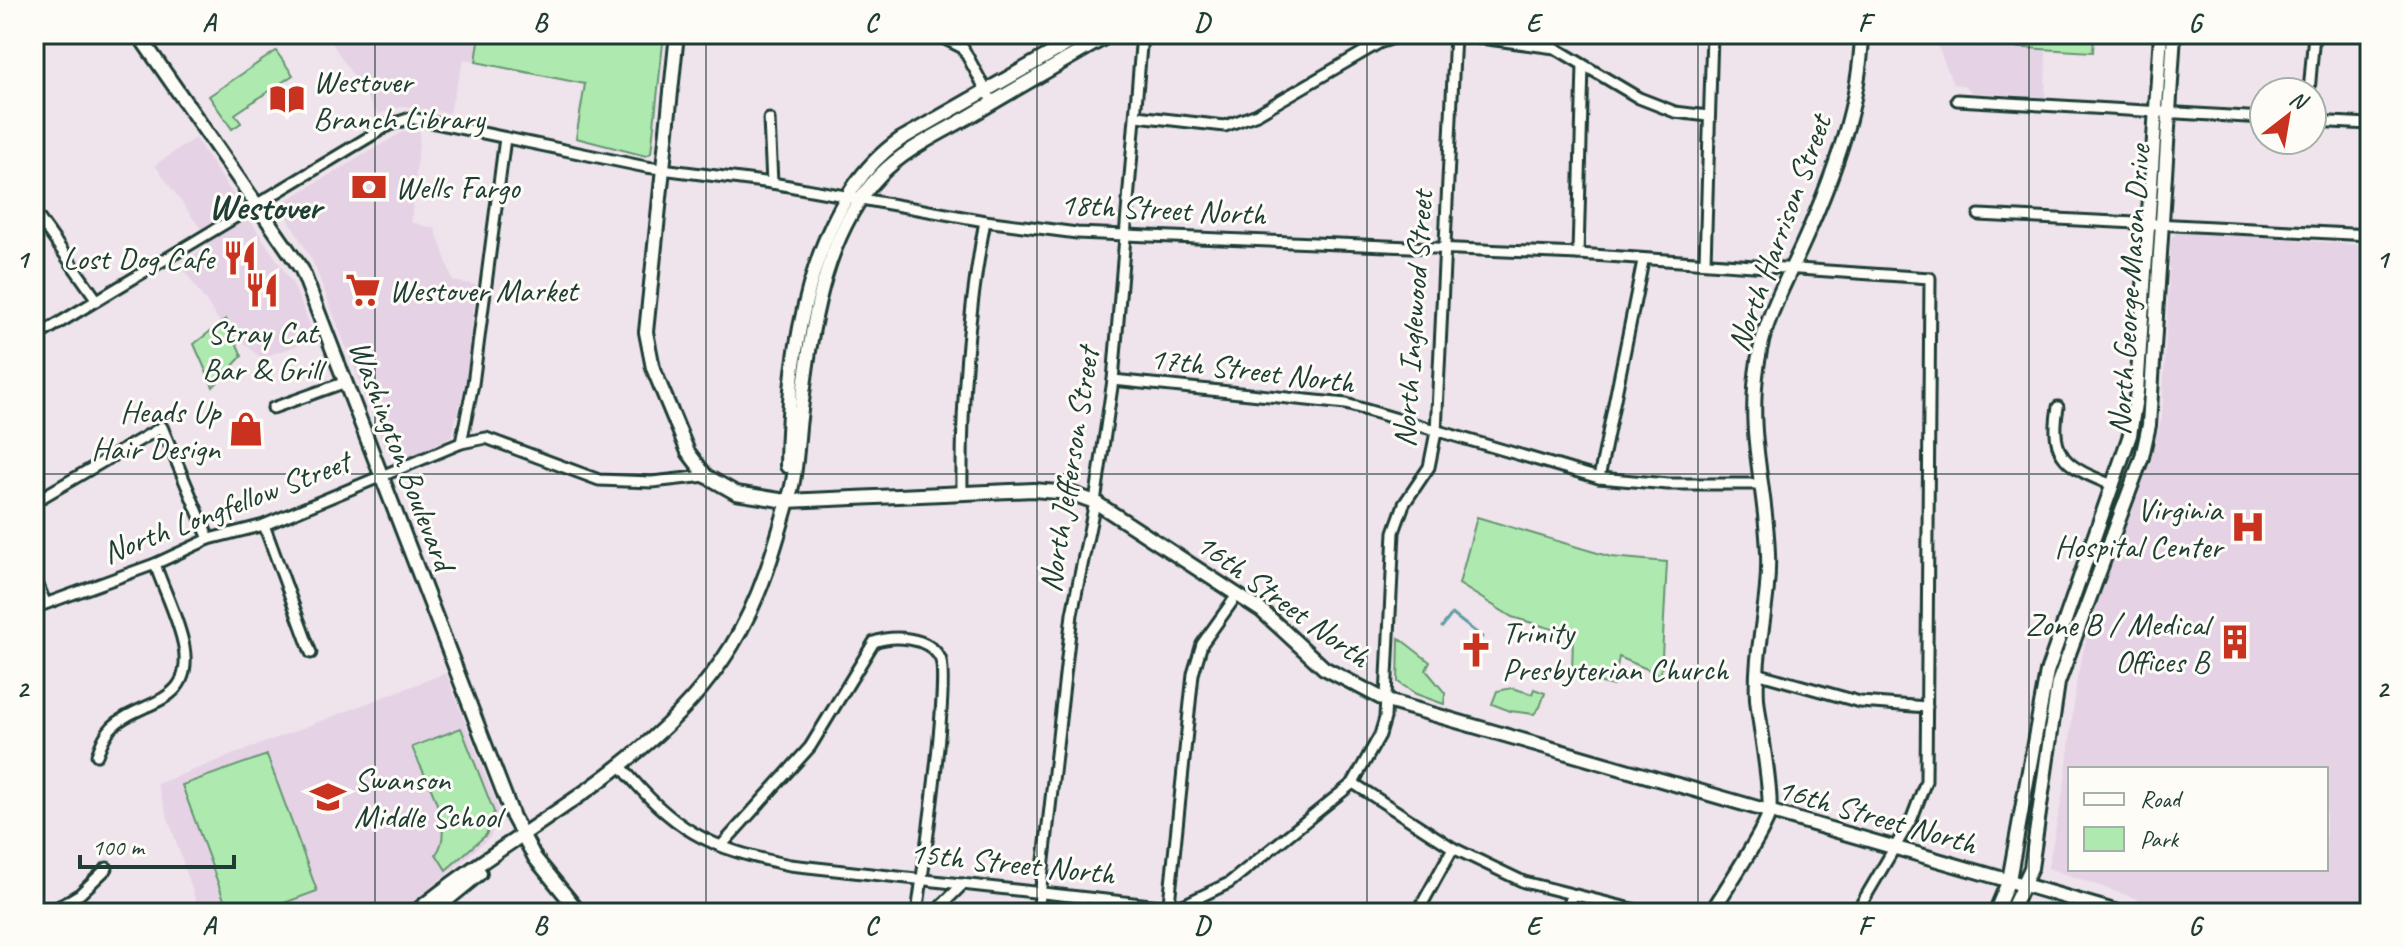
<svg xmlns="http://www.w3.org/2000/svg" width="2404" height="947" font-family="Caveat,sans-serif">
  <style>
    .built { fill: #e5d2e5; fill-rule: evenodd }
    .green { fill: #aeeab0; stroke: #669472; stroke-width: 2 }
    .lines { fill: none; stroke-linecap: round; stroke-linejoin: round }
    .stream { stroke: #629ca2; stroke-width: 3 }
    .street-casing { stroke: #1f3d34; stroke-width: 15 }
    .secondary-casing { stroke: #1f3d34; stroke-width: 18 }
    .street { stroke: #fdfcf7; stroke-width: 9 }
    .secondary { stroke: #fdfcf7; stroke-width: 12 }
    .grid { fill: none; stroke: #1f3d34; stroke-width: 2; stroke-opacity: 0.55 }
    .labels { text-anchor: middle; dominant-baseline: central; stroke-width: 6; stroke-linejoin: round; paint-order: stroke }
    .poi-label { font-size: 32px; fill: #1f3d34; stroke: #fdfcf7; text-anchor: start }
    .street-label { font-size: 32px; fill: #1f3d34; stroke: #fdfcf7 }
    .quarter-label { font-size: 36px; font-weight: bold; fill: #1f3d34; stroke: #fdfcf7 }
    .neatline { fill: none; stroke: #1f3d34; stroke-width: 3 }
    .grid-label { font-size: 26px; text-anchor: middle; font-weight: bold; fill: #1f3d34 }
  </style>
  <rect width="100%" height="100%" fill="#efe3ec"/>
  <filter id="ink" filterUnits="userSpaceOnUse"><feTurbulence type="fractalNoise" baseFrequency=".0125" numOctaves="2"/><feDisplacementMap in="SourceGraphic" scale="16" xChannelSelector="R" yChannelSelector="G"/><feConvolveMatrix kernelMatrix="1 2 1 2 8 2 1 2 1" color-interpolation-filters="sRGB"/></filter>
  <g filter="url(#ink)">
    <g class="built">
      <path d="M326,34H664L585,84L464,59L449,113L404,106L378,114Z"/>
      <path d="M1937,44L2046,50L2045,97L1972,92L1964,85L1953,84Z"/>
      <path d="M408,129L420,131L411,222L435,229L453,281L476,285L467,375L452,435L439,445L399,460L385,447L313,262L280,204Z"/>
      <path d="M195,138L293,284L316,339L261,358L220,322L180,264L211,243L155,165Z"/>
      <path d="M2180,230L2370,246V913H2178L2048,868L2065,782L2077,678L2091,619L2143,481L2162,418L2171,238ZM2326,769V869H2070V769Z"/>
      <path d="M446,673L499,811L490,837L401,913H200L157,784Z"/>
    </g>
    <g class="green">
      <path d="M480,34H664L651,153L646,156L576,138L585,84L476,62Z"/>
      <path d="M1871,34H2094L2093,52L1871,39Z"/>
      <path d="M276,51L293,75L235,114L241,123L232,129L209,96Z"/>
      <path d="M226,319L242,356L213,387L194,344Z"/>
      <path d="M1477,517L1611,557L1667,562L1661,675L1619,657L1613,686L1572,675L1573,635L1512,617L1459,584Z"/>
      <path d="M1399,638L1430,662L1426,670L1445,693L1444,704L1416,694L1398,682Z"/>
      <path d="M1512,688L1532,694L1534,689L1545,693L1540,707L1534,714L1510,711L1492,704L1497,691Z"/>
      <path d="M461,728L494,812L486,835L446,870L436,854C457,827 423,775 412,747Z"/>
      <path d="M267,755L317,891L257,913H229L182,785Z"/>
    </g>
    <g class="lines">
      <path class="stream" d="M1442,627L1452,614L1482,637"/>
      <g class="street-casing">
        <g id="street">
          <path d="M935,34L963,48L989,96"/>
          <path d="M1451,34L1555,48L1639,98L1675,112L1708,116"/>
          <path d="M2309,92L2314,34"/>
          <path d="M1957,100L2264,118"/>
          <path d="M1137,116L1225,126L1257,114L1379,43L1406,34"/>
          <path d="M769,119L772,183"/>
          <path d="M2312,121L2370,124"/>
          <path d="M34,211L97,300"/>
          <path d="M1979,215L2370,235"/>
          <path d="M1578,254L1583,65"/>
          <path d="M1705,262L1712,34"/>
          <path d="M34,338L389,125L411,118L646,167L772,183L985,221L1077,233L1578,254L1930,278L1926,781L1912,818L1856,913"/>
          <path d="M1113,380L1346,404L1599,478L1668,484H1758"/>
          <path d="M2058,407C2049,459 2068,467 2112,485"/>
          <path d="M273,408L346,382"/>
          <path d="M461,443L486,438L599,480L652,482L706,476"/>
          <path d="M1599,478L1643,261"/>
          <path d="M962,493C961,401 968,312 985,221"/>
          <path d="M34,502L162,427L209,539"/>
          <path d="M264,525L311,653"/>
          <path d="M34,576L45,602"/>
          <path d="M34,608L155,564L209,539L264,525L461,443L473,384L505,138"/>
          <path d="M1756,673L1860,702L1927,707"/>
          <path d="M97,755C101,745 104,735 112,727C141,699 194,706 184,647C179,619 164,591 155,564"/>
          <path d="M620,765C674,830 706,848 790,865L1169,907L1185,904L1229,883L1353,783L1380,735L1385,718L1394,532L1404,504L1429,467L1436,432L1455,34"/>
          <path d="M1353,783L1453,848L1524,882L1648,913"/>
          <path d="M721,846L810,747L874,642C893,635 928,636 940,658C951,677 922,879 917,913"/>
          <path d="M48,913L80,894L107,868"/>
          <path d="M934,913L963,884"/>
          <path d="M1038,913L1072,614L1095,502L1113,380L1142,34"/>
          <path d="M1168,913L1193,674L1202,644L1237,595"/>
          <path d="M1417,913L1453,848"/>
          <path d="M1563,913L1573,895"/>
        </g>
      </g>
      <g class="secondary-casing">
        <g id="secondary">
          <path d="M138,34L302,270L513,817L535,858L580,913"/>
          <path d="M677,34L646,332L653,368L688,452L706,476L736,493L786,501L1033,490L1070,493L1095,502L1262,611L1324,668L1387,701L2121,913"/>
          <path d="M787,466C788,362 808,202 901,139L1085,34"/>
          <path d="M414,913C520,825 656,768 731,647C761,599 776,544 791,490C797,468 797,441 800,418C810,338 821,236 880,175C905,149 939,134 970,116C1017,88 1064,61 1111,34"/>
          <path d="M431,913L480,873"/>
          <path d="M1711,913C1723,893 1765,831 1769,813C1773,796 1759,722 1757,699C1754,650 1770,603 1768,554C1766,483 1746,436 1758,361C1765,316 1788,278 1806,237C1834,174 1860,104 1862,34"/>
          <path d="M1995,913L2009,880L2047,672L2130,435L2137,391L2161,34"/>
          <path d="M2010,913L2031,868L2058,683L2142,457L2149,425L2174,34"/>
        </g>
      </g>
      <use href="#street" class="street"/>
      <use href="#secondary" class="secondary"/>
    </g>
  </g>
  <path class="grid" d="M375,34V913M706,34V913M1037,34V913M1367,34V913M1698,34V913M2029,34V913M34,474H2370"/>
  <defs>
    <g id="library-bare" transform="scale(2.76)"><path d="M-6-4Q-3-5.5-.7-3.5V5Q-3 3-6 4ZM6-4Q3-5.5 .7-3.5V5Q3 3 6 4Z" fill="#c8321e" stroke="#fdfcf7" stroke-width="2.5" paint-order="stroke"/></g>
    <g id="bank-bare" transform="scale(2.76)"><path d="M-6-4H6V4H-6ZM0-2.3a2.3 2.3 0 1 0 0 4.6a2.3 2.3 0 1 0 0-4.6Z" fill="#c8321e" stroke="#fdfcf7" stroke-width="2.5" paint-order="stroke"/></g>
    <g id="restaurant-bare" transform="scale(2.76)"><path d="M-5-6h1v4h1v-4h1v4h1v-4h1v5L-1.5 .5V6h-2V.5L-5-1ZM5-6V6H3V1.5H1.5Q1.5-4 5-6Z" fill="#c8321e" stroke="#fdfcf7" stroke-width="2.5" paint-order="stroke"/></g>
    <g id="supermarket-bare" transform="scale(2.76)"><path d="M-6-5.5h2.5l.6 2H6L4.5 2H-2.5L-4.4-4H-6ZM-1.5 3.2a1.3 1.3 0 1 0 .1 0ZM3 3.2a1.3 1.3 0 1 0 .1 0Z" fill="#c8321e" stroke="#fdfcf7" stroke-width="2.5" paint-order="stroke"/></g>
    <g id="shop-bare" transform="scale(2.76)"><path d="M-5-2.5h2.3a2.7 3.5 0 0 1 5.4 0H5L5.5 6h-11ZM-1.5-2.5h3a1.5 2.3 0 0 0-3 0Z" fill="#c8321e" stroke="#fdfcf7" stroke-width="2.5" paint-order="stroke"/></g>
    <g id="hospital-bare" transform="scale(2.76)"><path d="M-5-5h3v3.5h4V-5h3V5h-3V1.5h-4V5h-3Z" fill="#c8321e" stroke="#fdfcf7" stroke-width="2.5" paint-order="stroke"/></g>
    <g id="building-bare" transform="scale(2.76)"><path d="M-4-6H4V6H1V3H-1V6H-4ZM-2.5-4.3h1.7v1.8h-1.7ZM.8-4.3h1.7v1.8H.8ZM-2.5-1h1.7V.8h-1.7ZM.8-1h1.7V.8H.8Z" fill="#c8321e" stroke="#fdfcf7" stroke-width="2.5" paint-order="stroke"/></g>
    <g id="church-bare" transform="scale(2.76)"><path d="M-1.2-6h2.4v3.5h3.3v2.4h-3.3V6h-2.4V-.1h-3.3v-2.4h3.3Z" fill="#c8321e" stroke="#fdfcf7" stroke-width="2.5" paint-order="stroke"/></g>
    <g id="school-bare" transform="scale(2.76)"><path d="M0-5L7-2L0 1L-7-2ZM-4 1L0 2.5L4 1V4Q0 6-4 4Z" fill="#c8321e" stroke="#fdfcf7" stroke-width="2.5" paint-order="stroke"/></g>
  </defs>
  <g fill-rule="evenodd">
    <use href="#library-bare" x="287" y="99"/>
    <use href="#bank-bare" x="369" y="187"/>
    <use href="#restaurant-bare" x="240" y="258"/>
    <use href="#restaurant-bare" x="262" y="290"/>
    <use href="#supermarket-bare" x="363" y="290"/>
    <use href="#shop-bare" x="246" y="429"/>
    <use href="#hospital-bare" x="2248" y="527"/>
    <use href="#building-bare" x="2235" y="642"/>
    <use href="#church-bare" x="1476" y="650"/>
    <use href="#school-bare" x="328" y="797"/>
  </g>
  <g class="labels">
    <g class="poi-label">
      <text x="313" y="81">Westover<tspan x="313" dy="37">Branch Library</tspan></text>
      <text x="395" y="187">Wells Fargo</text>
      <text x="214" y="258" text-anchor="end">Lost Dog Cafe</text>
      <text x="389" y="290">Westover Market</text>
      <text x="262" y="332" text-anchor="middle">Stray Cat<tspan x="262" dy="37">Bar &amp; Grill</tspan></text>
      <text x="220" y="411" text-anchor="end">Heads Up<tspan x="220" dy="37">Hair Design</tspan></text>
      <text x="2222" y="509" text-anchor="end">Virginia<tspan x="2222" dy="37">Hospital Center</tspan></text>
      <text x="2209" y="624" text-anchor="end">Zone B / Medical<tspan x="2209" dy="37">Offices B</tspan></text>
      <text x="1502" y="632">Trinity<tspan x="1502" dy="37">Presbyterian Church</tspan></text>
      <text x="354" y="779">Swanson<tspan x="354" dy="37">Middle School</tspan></text>
    </g>
    <g class="street-label">
      <text transform="translate(1163 209) rotate(3)">18th Street North</text>
      <text transform="translate(1779 233) rotate(-70)">North Harrison Street</text>
      <text transform="translate(2129 290) rotate(-86)">North George Mason Drive</text>
      <text transform="translate(1413 319) rotate(-86)">North Inglewood Street</text>
      <text transform="translate(1252 370) rotate(7)">17th Street North</text>
      <text transform="translate(402 455) rotate(69)">Washington Boulevard</text>
      <text transform="translate(1069 470) rotate(-81)">North Jefferson Street</text>
      <text transform="translate(226 507) rotate(-21)">North Longfellow Street</text>
      <text transform="translate(1283 600) rotate(36)">16th Street North</text>
      <text transform="translate(1877 816) rotate(16)">16th Street North</text>
      <text transform="translate(1012 863) rotate(6)">15th Street North</text>
    </g>
    <g class="quarter-label">
      <text x="265" y="207">Westover</text>
    </g>
  </g>
  <rect width="2404" height="947" fill="none" stroke="#fdfcf7" stroke-width="88"/>
  <rect x="2068" y="767" width="260" height="104" fill="#fdfcf7" stroke="#a4b0a9" stroke-width="2"/>
  <rect x="2084" y="793" width="40" height="12" fill="#fdfcf7" stroke="#a4b0a9" stroke-width="2"/>
  <text x="2140" y="807" font-size="24" fill="#1f3d34">Road</text>
  <rect x="2084" y="827" width="40" height="24" fill="#aeeab0" stroke="#a4b0a9" stroke-width="2"/>
  <text x="2140" y="847" font-size="24" fill="#1f3d34">Park</text>
  <g transform="translate(2288 116) rotate(31)"><circle r="38" fill="#fdfcf7" stroke="#a4b0a9" stroke-width="2"/>
  <path d="M0-6L14 30L0 20L-14 30Z" fill="#c8321e"/>
  <text y="-12" font-size="22" font-weight="bold" text-anchor="middle" fill="#1f3d34">N</text>
  </g>
  <path d="M80 855v12h154v-12" fill="none" stroke="#1f3d34" stroke-width="4"/>
  <text x="92" y="855" font-size="24" fill="#1f3d34" stroke="#fdfcf7" stroke-width="6" paint-order="stroke">100 m</text>
  <rect x="44" y="44" width="2316" height="859" class="neatline"/>
  <g class="grid-label">
    <text x="209" y="31">A</text>
    <text x="540" y="31">B</text>
    <text x="871" y="31">C</text>
    <text x="1202" y="31">D</text>
    <text x="1533" y="31">E</text>
    <text x="1864" y="31">F</text>
    <text x="2195" y="31">G</text>
    <text x="22" y="268">1</text>
    <text x="2382" y="268">1</text>
    <text x="22" y="697">2</text>
    <text x="2382" y="697">2</text>
    <text x="209" y="934">A</text>
    <text x="540" y="934">B</text>
    <text x="871" y="934">C</text>
    <text x="1202" y="934">D</text>
    <text x="1533" y="934">E</text>
    <text x="1864" y="934">F</text>
    <text x="2195" y="934">G</text>
  </g>
</svg>
